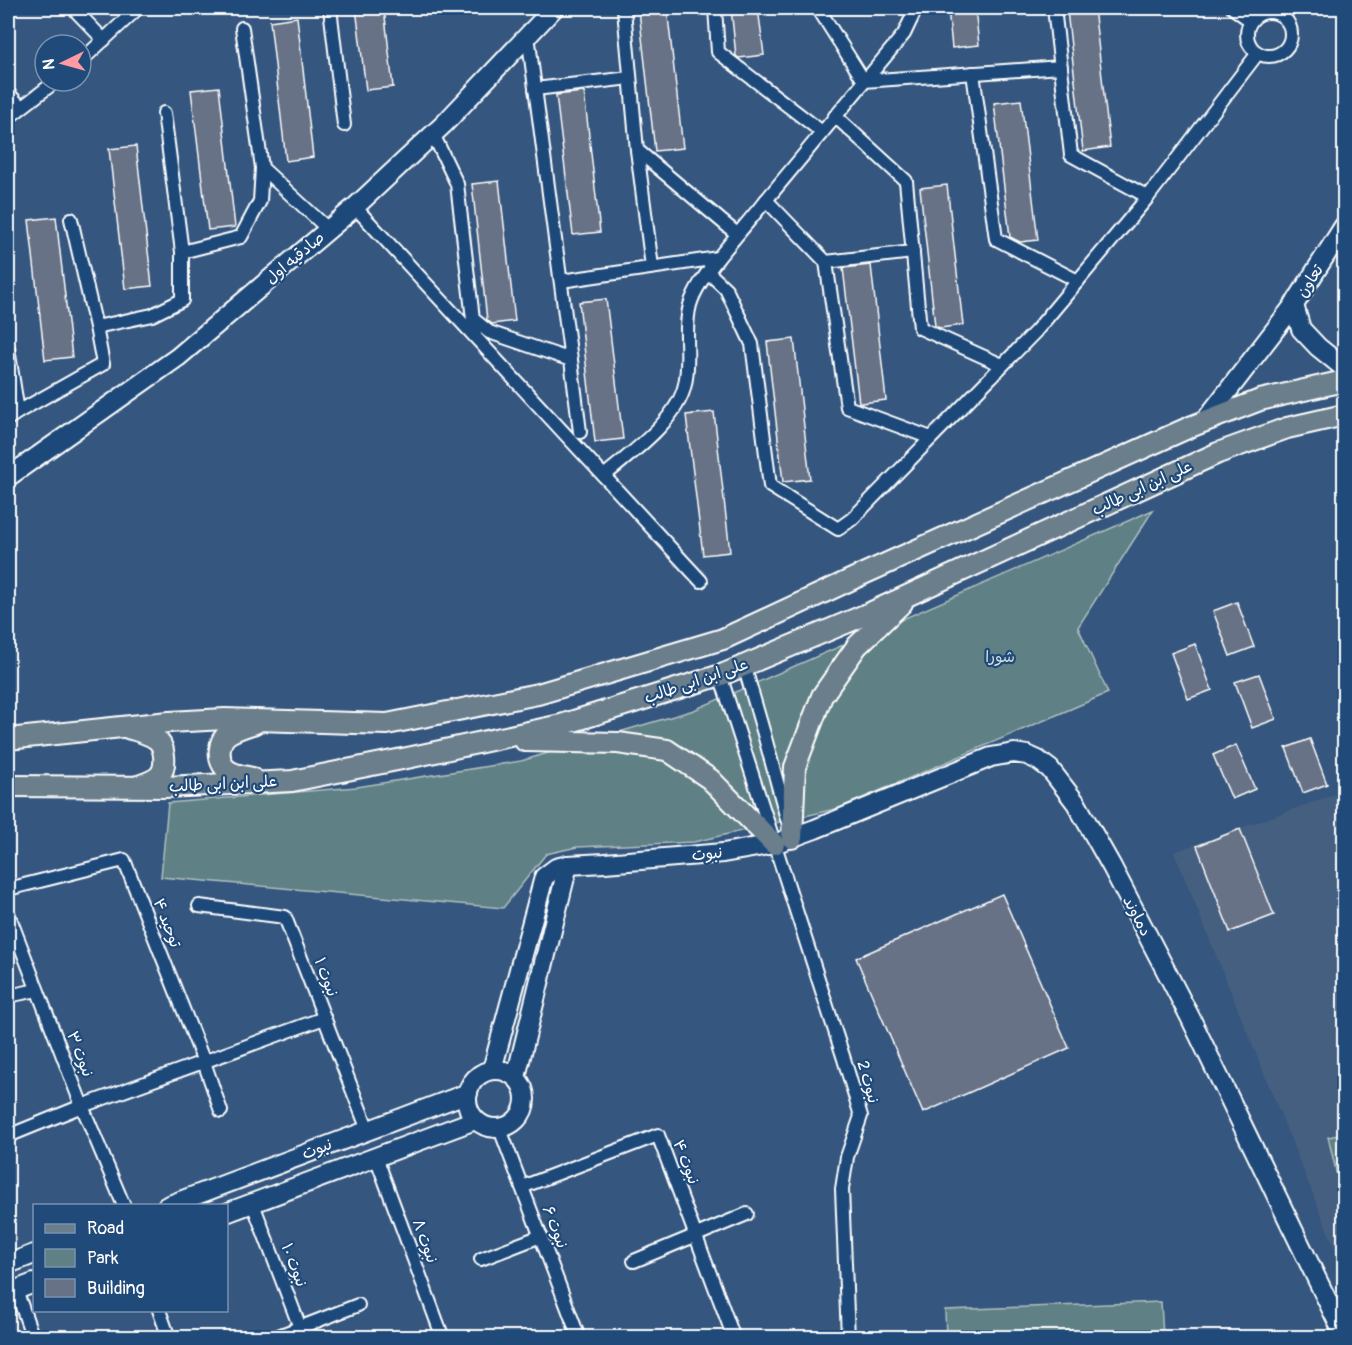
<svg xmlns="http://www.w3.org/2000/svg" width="1352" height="1345" font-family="Pangolin,'Playpen Sans Arabic',sans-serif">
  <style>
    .built { fill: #445e80 }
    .green { fill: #5f8084; stroke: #afc0c2; stroke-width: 1.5 }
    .building { fill: #677286; stroke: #fff; stroke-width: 1.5 }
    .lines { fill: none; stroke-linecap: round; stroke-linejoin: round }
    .street-casing { stroke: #fff; stroke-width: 16 }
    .secondary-casing { stroke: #fff; stroke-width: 22 }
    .primary-casing { stroke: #fff; stroke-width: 24 }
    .street { stroke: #1f4a7a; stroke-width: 12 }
    .secondary { stroke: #1f4a7a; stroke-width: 18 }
    .primary { stroke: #6b7e8b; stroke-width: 20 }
    .labels { text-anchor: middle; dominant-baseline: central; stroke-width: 4.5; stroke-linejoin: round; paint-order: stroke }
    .street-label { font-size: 16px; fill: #fff; stroke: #1f4a7a }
    .park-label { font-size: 16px; fill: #d7dfe0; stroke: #1f4a7a }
  </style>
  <rect width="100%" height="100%" fill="#35567e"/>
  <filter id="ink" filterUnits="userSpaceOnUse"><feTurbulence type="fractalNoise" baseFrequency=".0167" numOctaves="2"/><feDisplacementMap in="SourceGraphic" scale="12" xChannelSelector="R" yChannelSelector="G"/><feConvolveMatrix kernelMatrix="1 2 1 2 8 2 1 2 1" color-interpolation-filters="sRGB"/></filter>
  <g filter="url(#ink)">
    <path class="built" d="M1344,791V1271L1174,852Z"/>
    <g class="green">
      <path d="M1153,510L1078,627L1108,693L839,808L694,842L577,847L546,854L503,908L161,877L168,803L357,787L521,761L694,710Z"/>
      <path d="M1344,1134V1204L1328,1137Z"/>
      <path d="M1161,1302L1163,1337H946L945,1310Z"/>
    </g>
    <g class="building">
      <path d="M356,8H384L393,87L366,90Z"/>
      <path d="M667,8L683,148L655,151L639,11Z"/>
      <path d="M731,8H758L764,55L739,58L736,56Z"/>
      <path d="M948,8H975L979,45L952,48Z"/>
      <path d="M1094,8L1110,147L1083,151L1067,11Z"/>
      <path d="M297,17L313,157L286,161L270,21Z"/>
      <path d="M219,87L235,227L208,230L191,90Z"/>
      <path d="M584,92L600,232L573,235L556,95Z"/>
      <path d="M1021,100L1038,240L1020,242L1010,237L994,103Z"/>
      <path d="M136,146L152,286L125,289L109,149Z"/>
      <path d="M499,181L515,321L492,324L487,320L472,184Z"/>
      <path d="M947,185L963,325L940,328L935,326L920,188Z"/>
      <path d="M56,217L72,357L45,360L29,220Z"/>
      <path d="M871,265L886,400L861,403H859L843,268Z"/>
      <path d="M606,299L623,439L595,442L579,302Z"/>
      <path d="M794,339L810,479L783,482L767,342Z"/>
      <path d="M714,412L730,552L703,555L686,415Z"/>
      <path d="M1237,602L1254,647L1230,656L1213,611Z"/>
      <path d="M1195,644L1212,690L1188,699L1171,653Z"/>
      <path d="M1259,674L1276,719L1252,728L1235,682Z"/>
      <path d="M1310,739L1327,784L1303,793L1286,748Z"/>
      <path d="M1236,745L1255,789L1232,799L1213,755Z"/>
      <path d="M1240,829L1274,915L1230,932L1197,846Z"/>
      <path d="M1002,894L1069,1048L923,1113L856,958Z"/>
    </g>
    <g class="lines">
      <g class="street-casing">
        <g id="street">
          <path d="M73,8L104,40"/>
          <path d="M330,8L344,125"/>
          <path d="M623,8L624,10L637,150L652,267"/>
          <path d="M715,8L718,52L822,132"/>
          <path d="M818,8L864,81L1061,67"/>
          <path d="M1054,8L1071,155L1148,197"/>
          <path d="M1233,8L1251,21"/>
          <circle cx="1269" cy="34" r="22"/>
          <path d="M242,28L262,168L329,230"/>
          <path d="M528,35L571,360"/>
          <path d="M81,61L138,8"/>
          <path d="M973,73L996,239L1078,281"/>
          <path d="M535,89L630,78"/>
          <path d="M8,93L21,107"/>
          <path d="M835,116L906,181L920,328L1002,365"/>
          <path d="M8,118L56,81"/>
          <path d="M433,134L457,184L475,336"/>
          <path d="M637,150L737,234"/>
          <path d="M766,200L826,262L847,407L931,438"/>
          <path d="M355,207L701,581"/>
          <path d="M182,252L241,237L260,201L262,168"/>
          <path d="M826,262L913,252"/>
          <path d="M708,272L726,289L752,344L770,486L838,529L852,519L1036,331L1148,197L1258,53"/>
          <path d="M561,281L718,258"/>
          <path d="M473,319L489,332L571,360L580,432"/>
          <path d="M96,327L152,315L182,300V252L164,113"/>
          <path d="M8,348L18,412L103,364L96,327L71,219"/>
          <path d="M8,419L18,412"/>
          <path d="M604,476C631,453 678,420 685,384C691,358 683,330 690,305C695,288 707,273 718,258L904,34L914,13V8"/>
          <path d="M744,665L764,734L787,819"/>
          <path d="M720,675L844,1059L861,1116L847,1157L842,1189L848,1338"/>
          <path d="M8,889L124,860L204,1062L221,1111"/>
          <path d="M199,906L285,917L368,1130"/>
          <path d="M8,913L82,1106L124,1206"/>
          <path d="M8,996L37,990"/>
          <path d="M500,1129L579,1338"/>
          <path d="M8,1136L82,1106L324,1018"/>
          <path d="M376,1157L443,1338"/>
          <path d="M522,1187L658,1135L734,1338"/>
          <path d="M253,1204L304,1338"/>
          <path d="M481,1259L541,1236"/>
          <path d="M634,1261L747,1214"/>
          <path d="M16,1290L33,1338"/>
          <path d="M159,1310L169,1338"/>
          <path d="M273,1338L358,1305"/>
        </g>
      </g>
      <g class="secondary-casing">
        <g id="secondary">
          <path d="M1294,305L1344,226"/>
          <path d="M1204,422L1294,305L1301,329L1318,347L1344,368"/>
          <path d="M8,477L178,357L355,207L444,124L554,8"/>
          <circle cx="496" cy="1099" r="29"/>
          <path d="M492,1070L544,877L556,868L568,865L605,863L723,853L774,844L815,829L991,757L1014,753L1027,755L1038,760L1050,769L1076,803L1112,867L1190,1017L1344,1335"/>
          <path d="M516,1077L568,865"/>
          <path d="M167,1206L468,1093"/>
          <path d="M226,1213L475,1120"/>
          <path d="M8,1264L34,1254"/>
          <path d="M8,1293L34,1283"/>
        </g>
      </g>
      <g class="primary-casing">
        <g id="primary">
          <path d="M128,728C137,731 148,733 156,739C165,745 167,766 160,775C155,781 144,784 138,786"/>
          <path d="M8,739L169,722L225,719L387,724L538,694L723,639L861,575L1190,427L1260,400L1344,381"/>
          <path d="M525,741L618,743L667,750L710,779L774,844"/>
          <path d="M252,778C244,776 232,775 225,768C217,759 218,741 228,734C235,729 246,726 255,723"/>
          <path d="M8,786L165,787L292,781L412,757L561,725L724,674L872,612L1218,453L1287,428L1344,415"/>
          <path d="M792,838L795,767L822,696L857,646L902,603"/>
        </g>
      </g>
      <use href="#street" class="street"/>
      <use href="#secondary" class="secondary"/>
      <use href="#primary" class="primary"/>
    </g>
  </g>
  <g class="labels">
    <g class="street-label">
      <text transform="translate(295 258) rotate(-40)">صادقیه اول</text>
      <text transform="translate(1310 281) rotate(-57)">تعاون</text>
      <text transform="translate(1142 488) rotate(-25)">علی ابن ابی طالب</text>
      <text transform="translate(696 681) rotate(-19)">علی ابن ابی طالب</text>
      <text transform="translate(223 784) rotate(-3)">علی ابن ابی طالب</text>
      <text transform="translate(707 854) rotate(-6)">نبوت</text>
      <text transform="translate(1137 916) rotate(62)">دماوند</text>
      <text transform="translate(167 923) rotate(69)">توحید ۴</text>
      <text transform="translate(326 977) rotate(69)">نبوت ۱</text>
      <text transform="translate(80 1054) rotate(69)">نبوت ۳</text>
      <text transform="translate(868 1082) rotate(74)">نبوت 2</text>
      <text transform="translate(317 1149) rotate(-21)">نبوت</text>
      <text transform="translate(686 1162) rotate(69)">نبوت ۴</text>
      <text transform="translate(555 1227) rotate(69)">نبوت ۶</text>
      <text transform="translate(425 1241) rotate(70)">نبوت ۸</text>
      <text transform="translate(294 1265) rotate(69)">نبوت ۱۰</text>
    </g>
    <g class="park-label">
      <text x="1000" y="657">شورا</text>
    </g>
  </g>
  <rect width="1352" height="1345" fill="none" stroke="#1f4a7a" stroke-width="30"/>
  <rect x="15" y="15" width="1322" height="1315" fill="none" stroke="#fff" stroke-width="2" filter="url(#ink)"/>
  <rect x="33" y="1204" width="195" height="108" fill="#1f4a7a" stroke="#7992af" stroke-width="1.5"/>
  <rect x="45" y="1224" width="30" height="9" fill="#6b7e8b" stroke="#7992af" stroke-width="1.5"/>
  <text x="87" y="1234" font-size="18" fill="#ffffff">Road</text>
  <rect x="45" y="1249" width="30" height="18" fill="#5f8084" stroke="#7992af" stroke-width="1.5"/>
  <text x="87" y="1264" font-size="18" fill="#ffffff">Park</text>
  <rect x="45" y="1279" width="30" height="18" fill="#677286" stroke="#7992af" stroke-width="1.5"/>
  <text x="87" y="1294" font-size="18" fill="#ffffff">Building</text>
  <g transform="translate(63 63) rotate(265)"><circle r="28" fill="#1f4a7a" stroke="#7992af" stroke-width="1.5"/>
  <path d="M0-4.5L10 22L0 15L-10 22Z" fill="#ff9aa2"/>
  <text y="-9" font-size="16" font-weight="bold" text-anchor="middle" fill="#ffffff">N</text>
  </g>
</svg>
